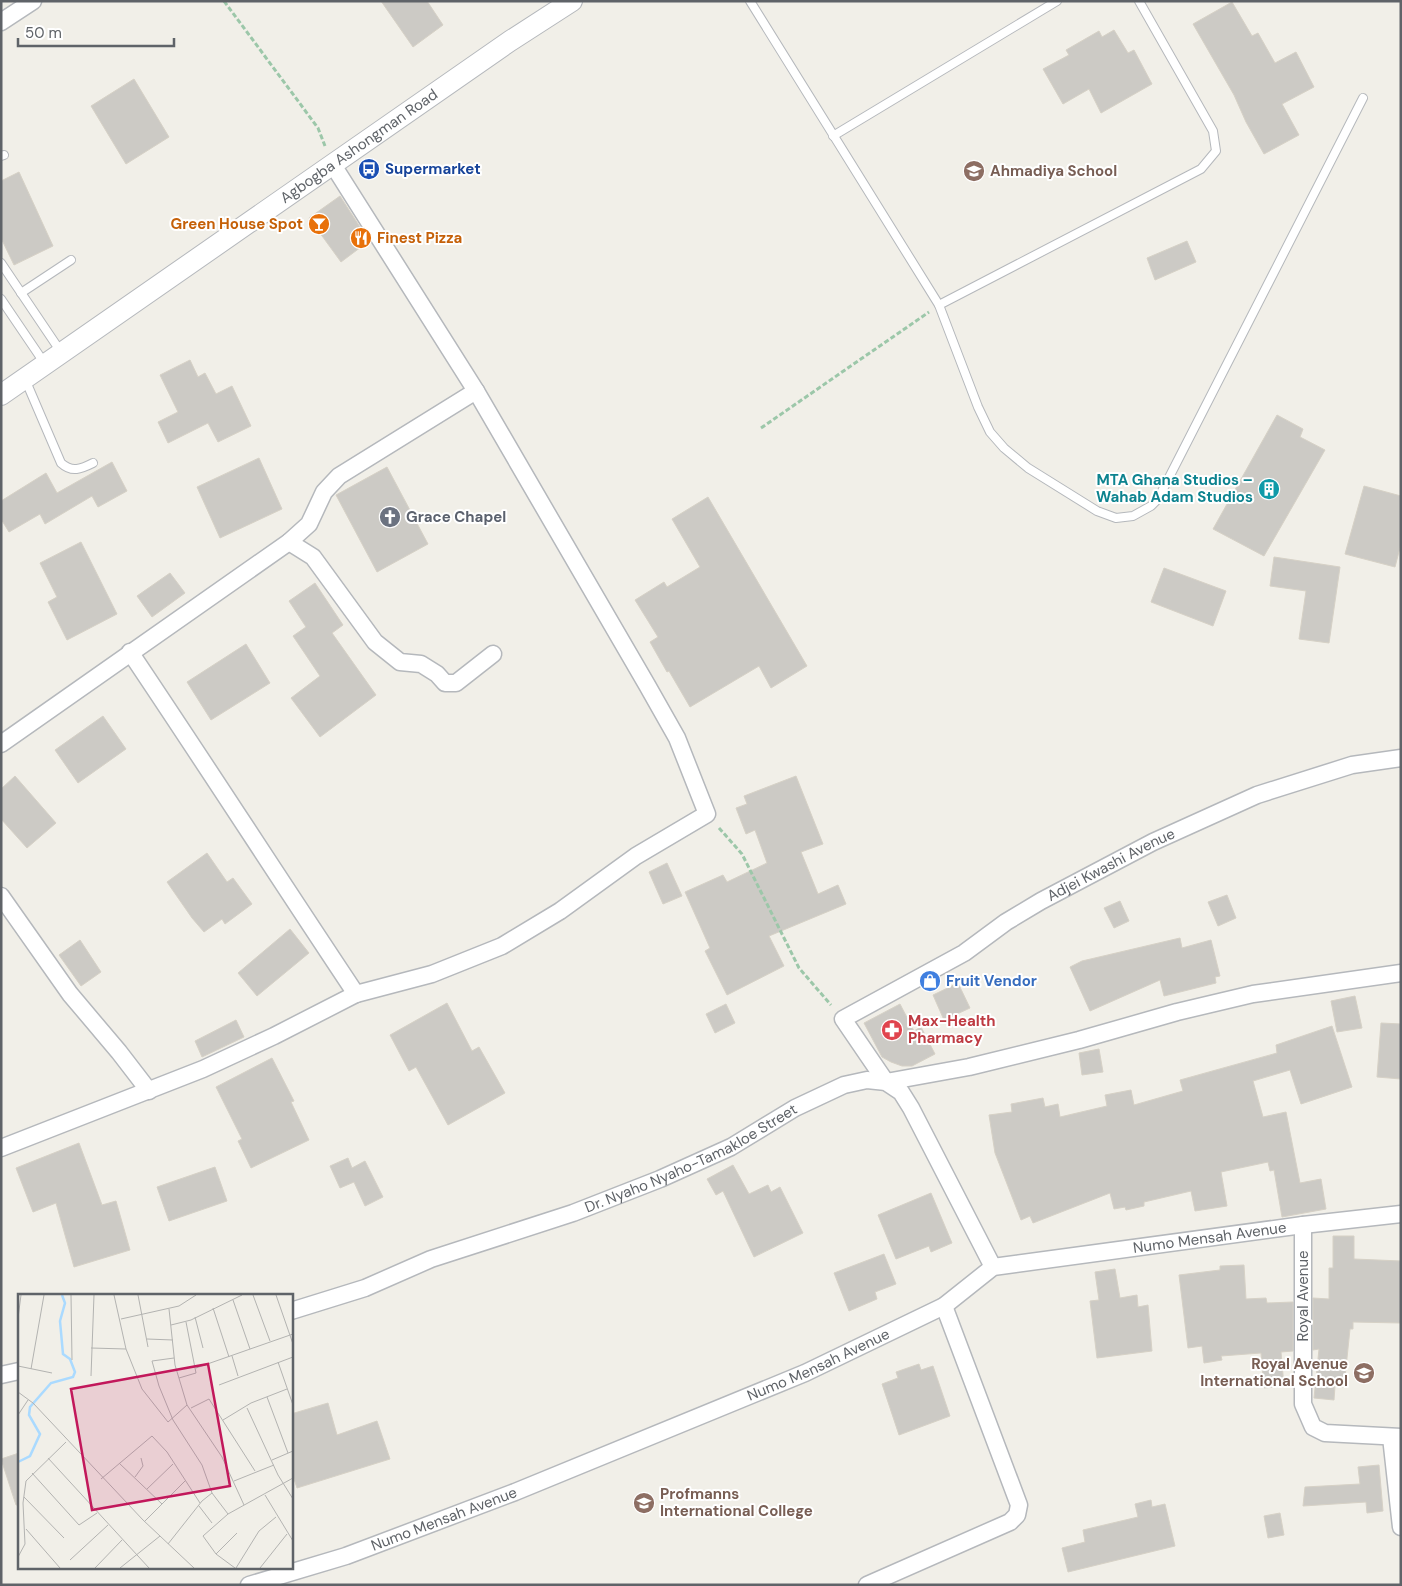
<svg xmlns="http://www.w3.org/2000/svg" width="1402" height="1586" font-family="'DM Sans',sans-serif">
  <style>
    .building { fill: #cccac5; stroke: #d6d1c6 }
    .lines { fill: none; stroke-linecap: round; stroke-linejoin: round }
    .service-casing { stroke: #b5b8bc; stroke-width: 10 }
    .minor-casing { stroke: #b5b8bc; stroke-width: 19 }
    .tertiary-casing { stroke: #b5b8bc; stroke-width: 22 }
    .path { stroke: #9cc7a9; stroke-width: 3; stroke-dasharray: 5 2.5; stroke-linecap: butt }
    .service { stroke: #fff; stroke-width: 8 }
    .minor { stroke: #fff; stroke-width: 16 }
    .tertiary { stroke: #fff; stroke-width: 20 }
    .labels { text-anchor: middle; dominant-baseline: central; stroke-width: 4; stroke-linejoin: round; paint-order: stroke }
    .street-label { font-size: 15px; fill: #5f6368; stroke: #fff }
    .transit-label { font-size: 15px; font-weight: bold; fill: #164399; stroke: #fff; text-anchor: start }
    .education-label { font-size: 15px; font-weight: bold; fill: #785e54; stroke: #fff; text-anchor: start }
    .food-label { font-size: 15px; font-weight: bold; fill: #c56008; stroke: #fff; text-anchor: end }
    .culture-label { font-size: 15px; font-weight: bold; fill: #0d838f; stroke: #fff; text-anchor: end }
    .worship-label { font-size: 15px; font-weight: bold; fill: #5b616d; stroke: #fff; text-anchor: start }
    .shop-label { font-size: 15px; font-weight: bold; fill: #366cbe; stroke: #fff; text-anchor: start }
    .health-label { font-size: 15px; font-weight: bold; fill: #be3a42; stroke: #fff; text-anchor: start }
    .inset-river { fill: none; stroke: #aadaff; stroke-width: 2.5 }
    .inset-road { fill: none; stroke: #b3b3b1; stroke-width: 1 }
    .view { fill: #c2185b; fill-opacity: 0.15; stroke: #c2185b; stroke-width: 2.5 }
    .inset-edge { fill: none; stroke: #5f6368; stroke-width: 2.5 }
  </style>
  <rect width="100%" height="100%" fill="#f1efe8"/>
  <g class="building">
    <path d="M381,1H427L443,25L413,47Z"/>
    <path d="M1232,2L1252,36L1258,33L1275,63L1296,52L1314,87L1282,104L1299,135L1264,154L1246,122L1234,95L1193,24Z"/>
    <path d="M1114,30L1128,53L1134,50L1152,84L1101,113L1089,89L1063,104L1043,69L1069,55L1066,50L1099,31L1102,37Z"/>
    <path d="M134,79L169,137L126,164L91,106Z"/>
    <path d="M19,172L53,246L14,265L1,238V181Z"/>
    <path d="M340,196L369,241L341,262L309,218Z"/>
    <path d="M1187,241L1196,262L1155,280L1147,258Z"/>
    <path d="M190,360L198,377L205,373L216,394L232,386L251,426L218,442L208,423L168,443L158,422L178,412L160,375Z"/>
    <path d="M1277,415L1303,429L1300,437L1325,450L1264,556L1213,529Z"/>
    <path d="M259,458L282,509L220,538L197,487Z"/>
    <path d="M112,462L127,491L98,507L92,496L45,524L40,514L9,532L1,519V501L46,473L57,493Z"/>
    <path d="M387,467L428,544L377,572L336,495Z"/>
    <path d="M1364,486L1401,496V544L1395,567L1345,554Z"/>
    <path d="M708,497L807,666L771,688L759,666L690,707L669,671L667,672L650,642L658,637L635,600L664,582L667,587L700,567L672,519Z"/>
    <path d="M81,542L117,614L67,640L48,602L57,597L40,563Z"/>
    <path d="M1274,557L1340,567L1329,643L1299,639L1306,591L1270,586Z"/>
    <path d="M1164,568L1226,591L1213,626L1151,602Z"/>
    <path d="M170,573L185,593L152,617L137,596Z"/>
    <path d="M315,583L343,625L332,633L376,695L320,737L291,698L320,676L293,636L306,627L289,601Z"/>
    <path d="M246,644L270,683L211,720L187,682Z"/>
    <path d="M103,716L126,749L78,783L55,750Z"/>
    <path d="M15,776L56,823L27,848L1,819V789Z"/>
    <path d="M796,776L823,844L801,852L818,894L838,885L846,904L769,936L784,966L727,995L705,951L710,948L685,892L723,875L727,882L767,863L755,830L746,834L736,808L747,804L744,796Z"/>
    <path d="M207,853L227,882L233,878L252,904L225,924L222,919L204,932L192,918L167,882Z"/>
    <path d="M667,863L682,896L663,904L649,872Z"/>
    <path d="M1227,895L1236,918L1218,926L1208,902Z"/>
    <path d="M1120,901L1129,921L1114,928L1104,908Z"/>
    <path d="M290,929L309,953L257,996L238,973Z"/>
    <path d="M1180,938L1182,948L1211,940L1220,976L1215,977L1216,983L1164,996L1160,980L1090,1011L1070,967L1082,961Z"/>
    <path d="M80,940L101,972L81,986L59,955Z"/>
    <path d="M958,983L970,1008L944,1020L933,995Z"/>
    <path d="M1355,996L1362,1028L1337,1032L1331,1001Z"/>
    <path d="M447,1003L472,1051L479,1047L505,1093L448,1125L416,1067L409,1071L390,1035Z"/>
    <path d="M726,1004L735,1023L715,1033L706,1014Z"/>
    <path d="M900,1004L914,1031L921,1027L935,1054L912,1066H902L891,1062L882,1057L864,1023Z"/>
    <path d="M236,1020L244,1037L202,1057L195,1041Z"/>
    <path d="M1381,1023L1401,1024V1079L1377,1077Z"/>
    <path d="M1332,1026L1352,1087L1301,1104L1290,1070L1253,1081L1263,1117L1286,1112L1300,1183L1321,1179L1326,1209L1282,1217L1274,1170L1270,1171L1268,1162L1221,1172L1227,1206L1195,1211L1191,1191L1144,1202V1206L1126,1210L1125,1207L1114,1209L1110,1193L1033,1223L1030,1216L1021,1220L995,1153L989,1115L1012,1112L1011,1104L1043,1098L1045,1107L1058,1104L1060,1117L1107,1106L1105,1095L1131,1090L1134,1105L1183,1091L1180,1080L1277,1053L1276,1045Z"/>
    <path d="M1099,1049L1103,1072L1082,1075L1079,1053Z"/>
    <path d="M272,1058L294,1101L291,1102L309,1140L251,1168L238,1141L242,1139L216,1087Z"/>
    <path d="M79,1143L102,1205L116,1201L130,1250L74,1267L56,1203L33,1212L16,1168Z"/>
    <path d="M348,1158L352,1168L365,1161L383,1197L365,1206L354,1182L340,1188L330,1166Z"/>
    <path d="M733,1165L749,1194L768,1185L771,1192L780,1187L803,1233L754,1257L723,1191L716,1195L707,1179Z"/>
    <path d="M215,1167L227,1201L169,1221L157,1187Z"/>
    <path d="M931,1193L952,1243L931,1252L929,1246L896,1259L878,1215Z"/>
    <path d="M1333,1236H1354V1259L1401,1261V1323L1353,1322V1329H1350L1344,1387L1335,1386L1334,1400L1314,1398L1319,1349L1313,1350V1298L1329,1299V1268H1333Z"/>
    <path d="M884,1254L896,1284L875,1292L877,1299L849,1311L834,1273Z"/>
    <path d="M1244,1265L1246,1299L1266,1298L1267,1303L1293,1302V1351L1281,1352L1284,1386L1264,1388L1261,1353L1221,1356L1222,1360L1204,1363L1202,1346L1188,1348L1179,1275L1220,1270V1266Z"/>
    <path d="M1115,1269L1120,1298L1137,1295L1138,1307L1148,1305L1152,1351L1097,1358L1090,1301L1099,1300L1095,1272Z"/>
    <path d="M919,1364L921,1370L933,1366L950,1416L899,1435L882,1384L898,1378L896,1372Z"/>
    <path d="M328,1403L337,1435L377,1421L390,1459L297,1488L291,1470V1414Z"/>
    <path d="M19,1453V1505H16L1,1459Z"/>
    <path d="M1379,1465L1383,1511L1367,1513L1366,1502L1303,1506L1305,1487L1360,1484L1358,1467Z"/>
    <path d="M1151,1500L1152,1507L1165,1504L1175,1546L1068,1572L1062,1548L1085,1542L1083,1530L1138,1517L1135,1504Z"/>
    <path d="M1280,1513L1284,1535L1268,1538L1264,1516Z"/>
  </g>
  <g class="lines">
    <g class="service-casing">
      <g id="service">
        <path d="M750,1L939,305L978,407L990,432L1004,448L1028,468L1097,511L1116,518L1133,516L1151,506L1158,499L1363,98"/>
        <path d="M833,136L1057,1"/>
        <path d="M1,156L4,155"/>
        <path d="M1,263L61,352"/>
        <path d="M21,293L71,260"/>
        <path d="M1,299L45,364"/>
        <path d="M939,305L1201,169L1216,151L1213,131L1139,1"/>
        <path d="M25,379L61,463C72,473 81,469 93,463"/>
      </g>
    </g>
    <g class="minor-casing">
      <g id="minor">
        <path d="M1,22L33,1"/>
        <path d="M289,542L313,557L375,642L400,662L421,664L437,674L445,683H456L493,654"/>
        <path d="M130,652C206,765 280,880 356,994"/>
        <path d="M1,744L289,542L309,524L324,492L339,476L476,391"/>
        <path d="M1,896L70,994L119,1052L149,1091"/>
        <path id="s1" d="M886,1082L843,1019L964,953L1006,922L1041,901L1153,842L1257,795L1352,765L1401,758"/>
        <path d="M886,1082L969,1067L1079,1040L1177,1012L1253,994L1401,973"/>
        <path d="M1,1148L203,1069L274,1036L356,994L432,974L502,946L560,911L636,856L707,814L677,738L647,685L476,391L333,165"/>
        <path d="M1303,1225V1404L1313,1427L1325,1433L1401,1437"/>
        <path id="s2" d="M291,1311L365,1288L431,1259L573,1213L660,1179L731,1147L795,1108L844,1085L867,1080L886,1082L901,1092L911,1108L993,1267"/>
        <path d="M1,1375L19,1371"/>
        <path d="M1391,1437L1401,1527"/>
        <path id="s3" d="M249,1585L346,1556L515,1492L805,1373L944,1306L993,1267L1303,1225L1401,1214"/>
        <path d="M867,1585L1010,1522L1017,1515L1019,1505L944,1306"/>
      </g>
    </g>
    <g class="tertiary-casing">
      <g id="tertiary">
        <path id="s4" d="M1,395L510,41L572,1"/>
      </g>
    </g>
    <g class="path">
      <path d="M224,1L318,128L325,146"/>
      <path d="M761,428L929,312"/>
      <path d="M719,828L742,854L799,968L831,1005"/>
    </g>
    <use href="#service" class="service"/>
    <use href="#minor" class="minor"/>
    <use href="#tertiary" class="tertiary"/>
  </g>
  <defs>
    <g id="bus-disc" transform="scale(1.125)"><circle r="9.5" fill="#1a4fb4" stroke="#fff"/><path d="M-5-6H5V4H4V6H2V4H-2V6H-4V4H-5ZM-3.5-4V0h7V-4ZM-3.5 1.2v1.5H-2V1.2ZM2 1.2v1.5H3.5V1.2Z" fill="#fff"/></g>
    <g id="school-disc" transform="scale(1.125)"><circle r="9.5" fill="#8d6e63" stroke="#fff"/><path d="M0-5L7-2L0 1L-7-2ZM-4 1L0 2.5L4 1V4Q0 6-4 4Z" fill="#fff"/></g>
    <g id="bar-disc" transform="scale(1.125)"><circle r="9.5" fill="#e8710a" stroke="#fff"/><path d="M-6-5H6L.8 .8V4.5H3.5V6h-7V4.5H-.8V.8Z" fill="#fff"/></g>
    <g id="restaurant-disc" transform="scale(1.125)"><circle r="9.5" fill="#e8710a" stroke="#fff"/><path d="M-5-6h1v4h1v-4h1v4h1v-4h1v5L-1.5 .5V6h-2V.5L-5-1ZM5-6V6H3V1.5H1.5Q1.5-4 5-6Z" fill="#fff"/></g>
    <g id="building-disc" transform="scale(1.125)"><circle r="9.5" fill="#0f9aa8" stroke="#fff"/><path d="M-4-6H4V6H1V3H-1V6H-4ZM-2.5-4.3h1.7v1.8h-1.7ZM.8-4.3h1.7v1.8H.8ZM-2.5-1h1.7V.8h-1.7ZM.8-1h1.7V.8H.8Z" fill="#fff"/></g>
    <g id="church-disc" transform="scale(1.125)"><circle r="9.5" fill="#6b7280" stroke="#fff"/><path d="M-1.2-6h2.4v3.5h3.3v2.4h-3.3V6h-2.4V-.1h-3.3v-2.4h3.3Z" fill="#fff"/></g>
    <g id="shop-disc" transform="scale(1.125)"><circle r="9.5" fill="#3f7fe0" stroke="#fff"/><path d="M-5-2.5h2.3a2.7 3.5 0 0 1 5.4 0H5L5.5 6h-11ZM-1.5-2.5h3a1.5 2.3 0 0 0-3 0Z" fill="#fff"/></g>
    <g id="pharmacy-disc" transform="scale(1.125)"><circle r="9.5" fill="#e0444e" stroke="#fff"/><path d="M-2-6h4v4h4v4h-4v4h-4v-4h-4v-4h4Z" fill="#fff"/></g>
  </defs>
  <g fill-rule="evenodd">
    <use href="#bus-disc" x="369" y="169"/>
    <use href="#school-disc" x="974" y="171"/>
    <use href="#bar-disc" x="319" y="224"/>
    <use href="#restaurant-disc" x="361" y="238"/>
    <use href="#building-disc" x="1269" y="489"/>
    <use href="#church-disc" x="390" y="517"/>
    <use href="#shop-disc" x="930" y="981"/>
    <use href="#pharmacy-disc" x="892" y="1030"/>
    <use href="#school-disc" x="1364" y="1373"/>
    <use href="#school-disc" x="644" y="1503"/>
  </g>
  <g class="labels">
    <g class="street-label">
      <text stroke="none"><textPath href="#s4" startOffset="436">Agbogba Ashongman Road</textPath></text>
      <text stroke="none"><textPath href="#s1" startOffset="386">Adjei Kwashi Avenue</textPath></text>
      <text stroke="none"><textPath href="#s2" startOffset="429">Dr. Nyaho Nyaho-Tamakloe Street</textPath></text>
      <text stroke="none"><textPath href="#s3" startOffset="1031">Numo Mensah Avenue</textPath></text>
      <text transform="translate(1303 1296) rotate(-90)">Royal Avenue</text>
      <text stroke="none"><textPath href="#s3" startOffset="611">Numo Mensah Avenue</textPath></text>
      <text stroke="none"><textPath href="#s3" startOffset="206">Numo Mensah Avenue</textPath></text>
    </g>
    <g class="transit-label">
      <text x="385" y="169">Supermarket</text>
    </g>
    <g class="education-label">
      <text x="990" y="171">Ahmadiya School</text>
      <text x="1348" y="1364" text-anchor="end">Royal Avenue<tspan x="1348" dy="17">International School</tspan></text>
      <text x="660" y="1494">Profmanns<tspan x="660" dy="17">International College</tspan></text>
    </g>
    <g class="food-label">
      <text x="303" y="224">Green House Spot</text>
      <text x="377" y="238" text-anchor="start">Finest Pizza</text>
    </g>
    <g class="culture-label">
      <text x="1253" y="480">MTA Ghana Studios –<tspan x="1253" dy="17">Wahab Adam Studios</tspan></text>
    </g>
    <g class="worship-label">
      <text x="406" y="517">Grace Chapel</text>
    </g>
    <g class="shop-label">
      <text x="946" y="981">Fruit Vendor</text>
    </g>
    <g class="health-label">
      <text x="908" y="1021">Max-Health<tspan x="908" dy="17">Pharmacy</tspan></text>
    </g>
  </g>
  <g transform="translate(18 1294)">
    <rect width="275" height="275" fill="#f1efe8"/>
    <path class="inset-river" d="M0,168L12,162L22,140L11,121L12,113L33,89L55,83L57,78L52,65L45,60L42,27L47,9L44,1"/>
    <path class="inset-road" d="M53,1L54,66M96,1L108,55L124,95L150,128L169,111M120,1L130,53M235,1L252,47M258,1L275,50M215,6L232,55M195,14L211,63M151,15L157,71L169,111L204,163L226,211M177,23L185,54M0,24L3,1M103,25L161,12L178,1M153,31L173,26L224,1M129,45L155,46M73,54L108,55M214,62L220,82M156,64L134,67L141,92L155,126L184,171L194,199L210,220M260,68L275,111M0,72L34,79M178,74L275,40M13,75L26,1M73,82L76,1M161,84L178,79L168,28M201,91L275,63M0,98L15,109L125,226L176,274M249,103L270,159M173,114L191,105L237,177M229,114L260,181L275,205M0,121L10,106M205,126L233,109L269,95M30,164L131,274M254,166L275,157M101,169L144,210M14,179L61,231L79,219M117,183L125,172L123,164M83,185L134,142L149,158L182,209M216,187L256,171M129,195L155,170M247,201L275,247M6,203L46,244M181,212L194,229M126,228L167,187M8,235L42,274M150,250L184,207L194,199M198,260L219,239M0,263L7,250L5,209L8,187L48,148M52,266L90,231M77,274L104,246M102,274L142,242M217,274L198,260L185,242L210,220L275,184M218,274L241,237L258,223M242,274L269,240"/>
    <path class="view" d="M190,70L212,192L74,216L53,95Z"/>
    <rect width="275" height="275" class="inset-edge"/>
  </g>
  <rect width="1402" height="1586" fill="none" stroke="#5f6368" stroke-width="5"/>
  <path d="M18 38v8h156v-8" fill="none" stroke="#5f6368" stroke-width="2.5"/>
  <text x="25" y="38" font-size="15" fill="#5f6368" stroke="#ffffff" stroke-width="4" paint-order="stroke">50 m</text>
</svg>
